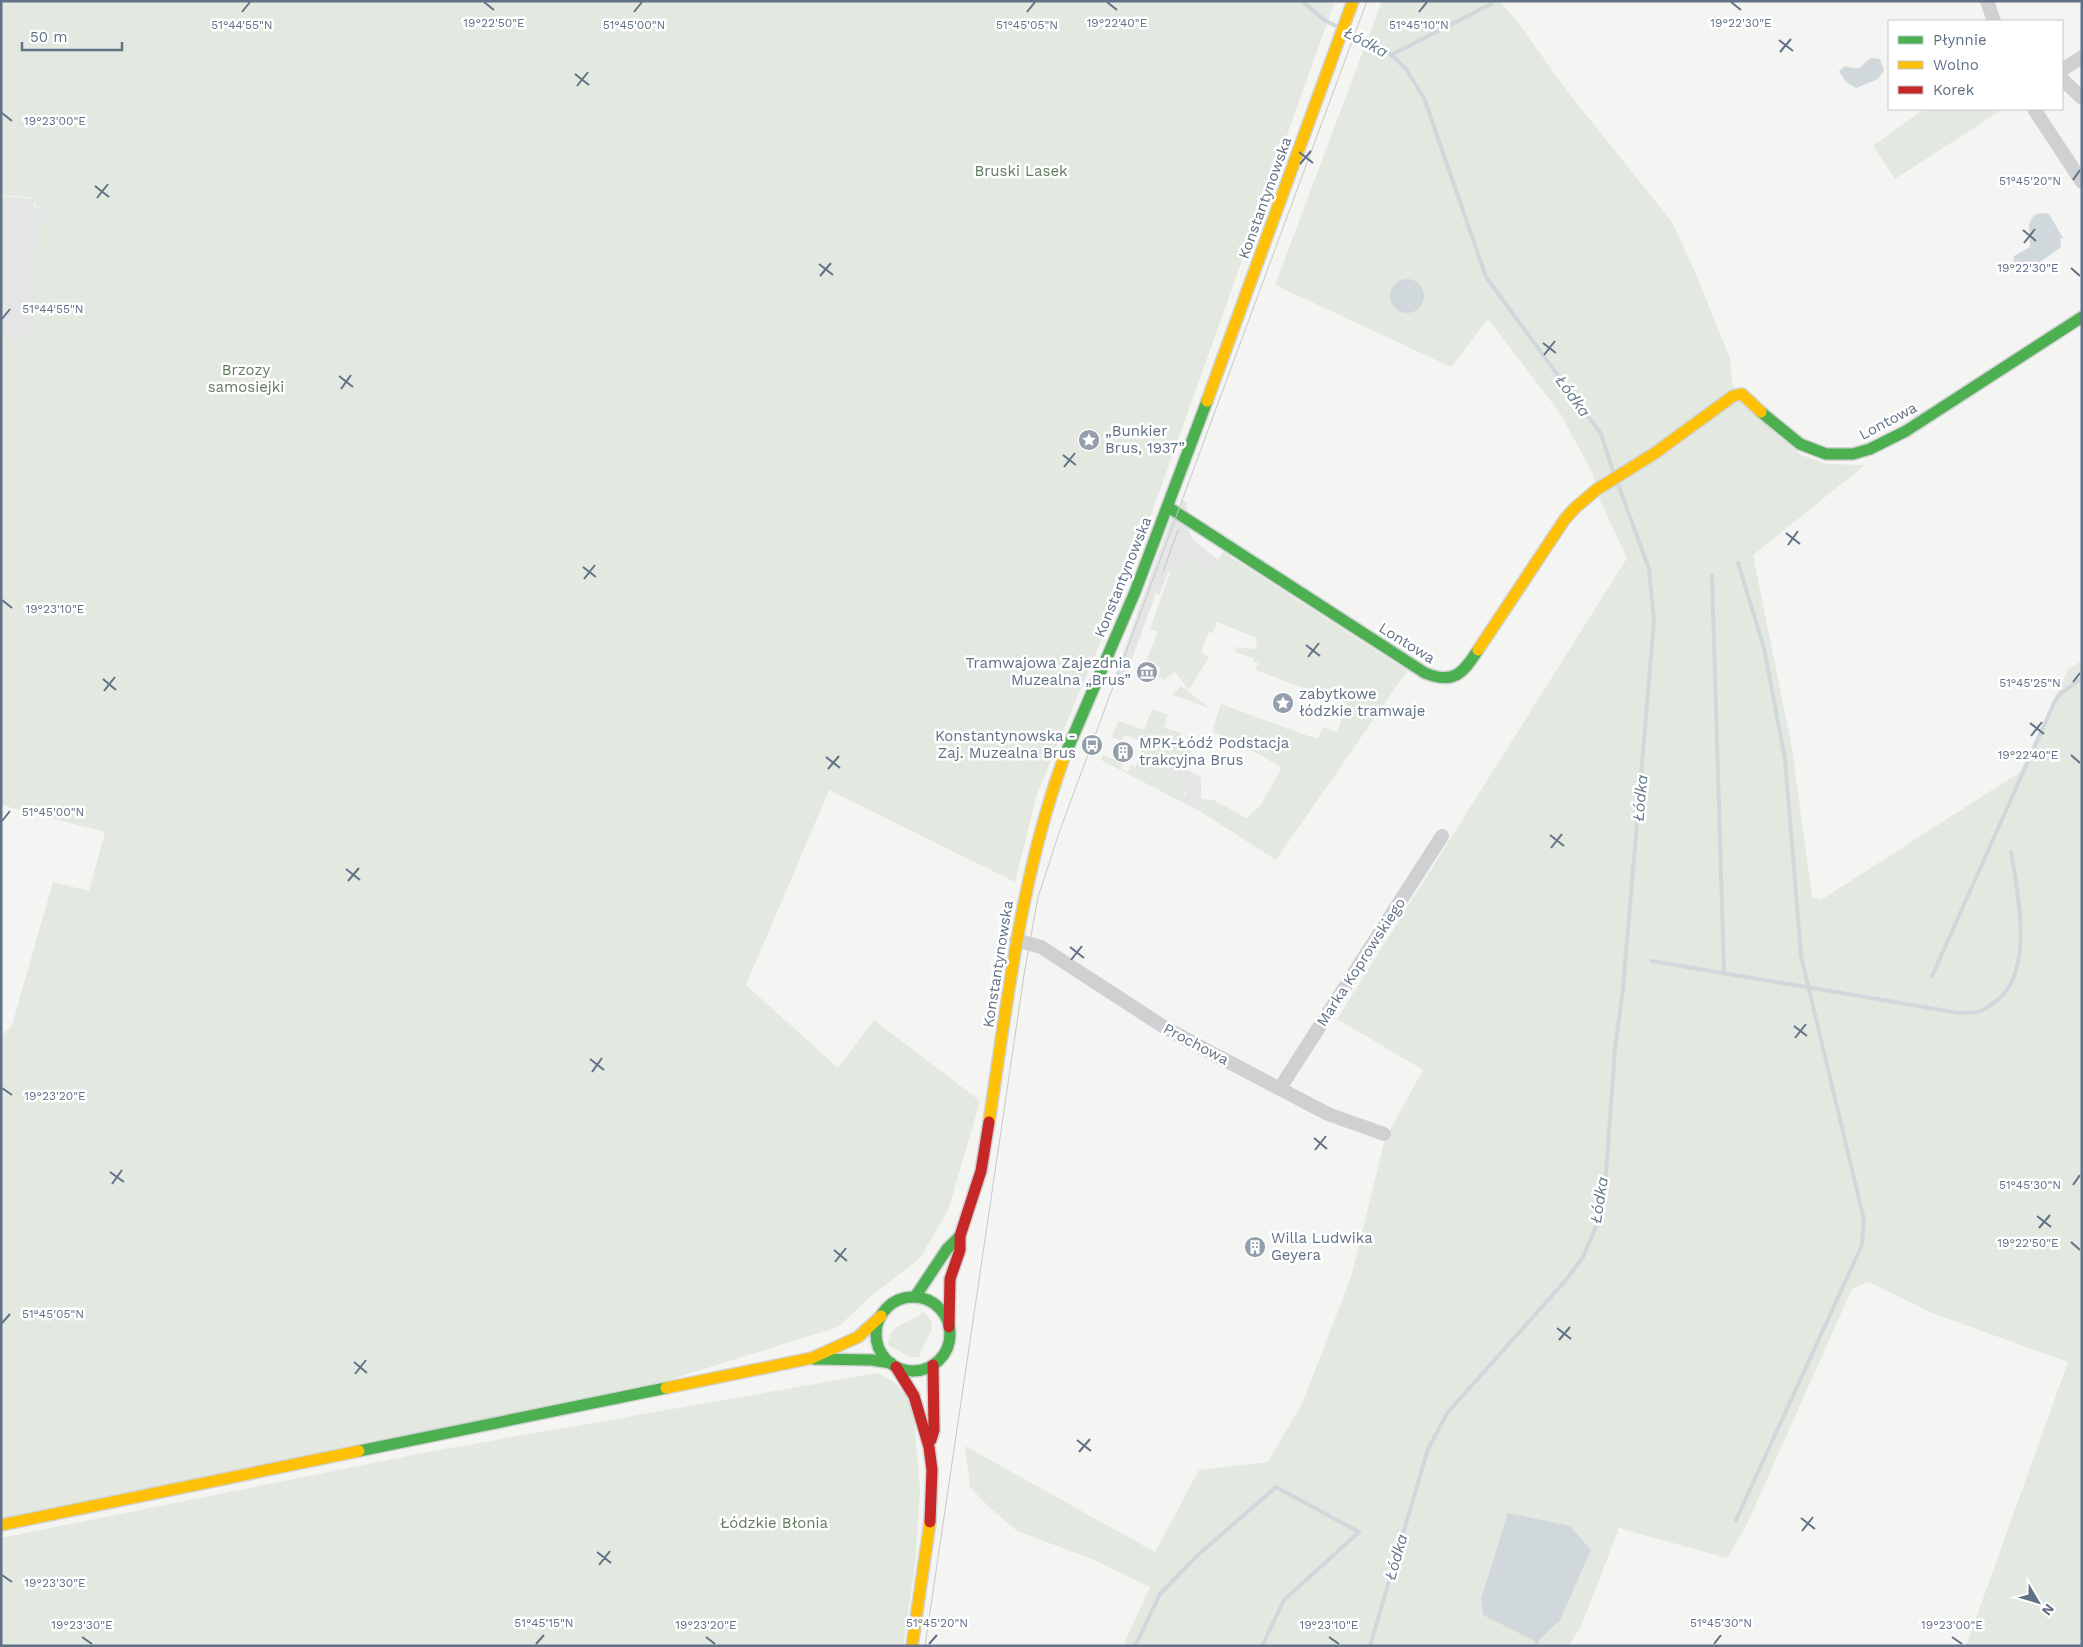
<svg xmlns="http://www.w3.org/2000/svg" width="2083" height="1647" font-family="'Work Sans',sans-serif">
  <style>
    .built { fill: #e4e6e5 }
    .green { fill: #e3e8e0 }
    .water { fill: #d1d8dc }
    .lines { fill: none; stroke-linecap: round; stroke-linejoin: round }
    .stream { stroke: #d1d8dc; stroke-width: 4 }
    .fast-casing { stroke: #d0d2d3; stroke-width: 14 }
    .slow-casing { stroke: #d0d2d3; stroke-width: 14 }
    .jam-casing { stroke: #d0d2d3; stroke-width: 14 }
    .street { stroke: #cfd0d1; stroke-width: 14 }
    .fast { stroke: #4caf50; stroke-width: 11 }
    .slow { stroke: #ffc107; stroke-width: 11 }
    .jam { stroke: #c62828; stroke-width: 11 }
    .tram { stroke: #c6c7c8; stroke-width: 1 }
    .ticks { fill: none; stroke: #617186; stroke-width: 2 }
    .labels { text-anchor: middle; dominant-baseline: central; stroke-width: 5; stroke-linejoin: round; paint-order: stroke }
    .park-label { font-size: 15px; fill: #637c61; stroke: #fff }
    .street-label { font-size: 15px; fill: #617186; stroke: #fff }
    .poi-label { font-size: 15px; fill: #617186; stroke: #fff; text-anchor: start }
    .water-label { font-size: 16px; font-style: italic; fill: #617a8a; stroke: #fff }
    .ticks-label { font-size: 12px; text-anchor: middle; fill: #617186; stroke: #fff; stroke-width: 5; stroke-linejoin: round; paint-order: stroke }
  </style>
  <rect width="100%" height="100%" fill="#f4f5f2"/>
  <g class="built">
    <path d="M1,196L34,199V207L43,208L35,340H1Z"/>
    <path d="M1182,500L1187,503L1188,529L1192,538L1200,546L1218,559L1211,570L1189,563L1168,572L1159,596L1156,593L1123,684L1113,681L1174,511L1177,513Z"/>
    <path d="M1177,764L1201,777V799L1196,809L1182,801L1187,792L1167,787Z"/>
  </g>
  <g class="green">
    <path d="M1,1H1335L1151,515C1129,542 1121,578 1113,612L1037,794L1015,882L829,790L746,985L838,1068L874,1020L980,1101L948,1211L920,1258L869,1298L838,1327L656,1384L1,1518V1036L12,1025L53,882L89,891L105,832L1,805V337L31,336L42,207L35,206L34,198L1,195Z"/>
    <path d="M1382,1H1500L1519,24L1567,91L1672,222L1694,270L1730,358L1732,384L1756,414L1801,455L1827,464L1865,465L1753,555L1792,748L1812,897L1821,900L2020,772L2069,668L2082,661V1646H1966L2068,1362L1932,1313L1869,1282L1852,1289L1747,1524L1727,1558L1619,1528L1582,1624L1569,1646H1123L1150,1587L1092,1559L1017,1531L988,1506L970,1487L965,1446L1155,1552L1199,1470L1268,1462L1302,1404L1351,1277L1385,1139L1423,1070L1337,1019L1627,558L1598,496L1593,474L1560,413L1488,319L1451,367L1275,285Z"/>
    <path d="M1924,109H2003L1895,179L1873,146Z"/>
    <path d="M1223,552L1407,671L1276,860L1201,812L1101,760L1103,755L1123,763L1121,769L1128,772L1130,765L1136,767L1143,742L1124,735L1121,741L1112,737L1118,721L1144,730L1152,709L1168,715L1164,727L1181,733L1179,740L1193,746L1185,768L1177,764L1168,787L1174,789L1179,777L1190,781L1182,801L1195,809L1201,799L1214,800L1246,818L1260,806L1281,770L1280,767L1259,754L1220,737L1219,734L1215,733L1213,728L1221,704L1314,738H1318L1323,727L1337,732L1347,704L1255,670L1258,662H1253L1254,659L1235,652L1236,647L1256,649L1257,638L1217,622L1213,633L1209,632L1201,652L1209,657L1190,688L1188,689L1175,672L1161,682L1162,678L1158,677L1161,668L1146,662L1158,632L1150,629L1171,570L1189,563L1211,570Z"/>
    <path d="M1181,686L1210,708L1172,695Z"/>
    <path d="M923,1312C944,1326 922,1340 919,1357H911L888,1345C889,1323 910,1324 923,1312Z"/>
    <path d="M878,1373L894,1382L906,1395L914,1413L920,1491L915,1565L903,1646H1V1538L433,1451Z"/>
  </g>
  <g class="water">
    <path d="M1872,58L1880,59L1884,70L1878,79L1856,88L1846,82L1839,71L1845,66C1867,72 1857,65 1872,58Z"/>
    <path d="M2042,213L2049,214L2063,238L2060,239L2061,247L2026,272H2018L2013,264L2014,256L2030,247L2029,224L2034,215Z"/>
    <circle cx="1407" cy="296" r="17"/>
    <path d="M1508,1513L1570,1526L1591,1550L1560,1620L1537,1642L1483,1615L1481,1599Z"/>
  </g>
  <g class="lines">
    <g class="stream">
      <path d="M1302,1L1324,20L1336,26"/>
      <path d="M1347,31L1384,48L1406,69L1424,98L1486,277L1601,434L1613,471"/>
      <path d="M1391,55L1491,4"/>
      <path d="M1712,576L1724,972"/>
      <path d="M1652,961L1959,1013C1965,1012 1972,1013 1978,1012C1983,1011 1988,1007 1992,1004C2036,978 2018,894 2011,852"/>
      <path d="M1932,976L2055,701L2060,694L2082,678"/>
      <path d="M1736,1520L1862,1245L1864,1220L1801,956L1785,759L1764,648L1738,563"/>
      <path d="M1135,1646L1160,1594L1199,1554L1276,1487L1359,1532L1284,1600L1262,1646"/>
      <path d="M1370,1646L1428,1449L1448,1412L1566,1280L1583,1257L1600,1218L1606,1173L1615,1049L1623,988L1654,621L1649,569L1618,484"/>
      <path d="M1537,1646V1642"/>
    </g>
    <g class="fast-casing">
      <g id="fast">
        <path d="M1761,412L1800,444L1826,454H1853L1870,449L1906,431L2082,317"/>
        <path d="M1168,507L1425,673C1454,685 1463,673 1478,650"/>
        <path d="M1065,755L1135,592L1207,401"/>
        <path d="M915,1297L947,1249L960,1236"/>
        <circle cx="913" cy="1334" r="37"/>
        <path d="M814,1359L872,1360L891,1363"/>
        <path d="M359,1451L666,1388"/>
      </g>
    </g>
    <g class="slow-casing">
      <g id="slow">
        <path d="M1207,401L1353,1"/>
        <path d="M1478,650L1565,519L1575,508L1596,490L1655,453L1733,396L1742,394L1761,412"/>
        <path d="M989,1122C1008,998 1021,874 1065,755"/>
        <path d="M666,1388L812,1358L858,1337L881,1316"/>
        <path d="M1,1525L359,1451"/>
        <path d="M912,1646L930,1522"/>
      </g>
    </g>
    <g class="jam-casing">
      <g id="jam">
        <path d="M949,1327L950,1279L960,1250V1236L981,1171L989,1122"/>
        <path d="M896,1367L914,1396L929,1447L932,1470L930,1522"/>
        <path d="M931,1440L934,1430L933,1365"/>
      </g>
    </g>
    <g class="street">
      <path d="M1987,1L1994,21"/>
      <path d="M2062,70L2082,57"/>
      <path d="M2062,79L2082,98"/>
      <path d="M2034,109L2082,182"/>
      <path d="M1016,940L1041,947L1164,1027L1208,1051L1328,1114L1384,1134"/>
      <path d="M1280,1088L1442,836"/>
    </g>
    <use href="#fast" class="fast"/>
    <use href="#slow" class="slow"/>
    <use href="#jam" class="jam"/>
    <g class="tram">
      <path d="M1163,572L1178,530"/>
      <path d="M925,1646L1024,975L1038,897L1060,830L1367,1"/>
    </g>
  </g>
  <path class="ticks" d="M484,2L494,10M1107,2L1117,10M1731,2L1741,10M242,12L250,2M634,12L642,2M1027,12L1035,2M1419,12L1427,2M1779,40L1793,51M1780,52L1791,39M575,74L589,85M577,86L588,72M2,113L12,121M1299,152L1313,163M1300,164L1311,151M2073,180L2080,170M95,186L109,197M97,198L108,184M2023,230L2036,241M2024,243L2035,229M819,264L833,275M2071,268L2080,276M820,276L831,263M2,319L10,309M1543,343L1556,353M1544,355L1555,341M339,376L353,387M341,389L351,375M1063,455L1076,465M1064,467L1075,453M1786,533L1800,544M1788,545L1798,531M583,567L596,577M584,579L595,565M2,600L12,608M1306,645L1320,656M1308,657L1319,643M103,679L116,690M2073,682L2080,673M104,691L115,677M2030,723L2044,734M2031,736L2042,722M2071,755L2080,763M826,757L840,768M828,769L839,756M2,821L10,811M1550,835L1564,846M1551,848L1562,834M346,869L360,880M348,881L359,868M1070,947L1084,958M1071,960L1082,946M1794,1026L1807,1036M1795,1038L1806,1024M590,1059L604,1070M592,1072L602,1058M2,1088L12,1095M1314,1138L1327,1149M1315,1150L1326,1136M110,1172L124,1182M112,1184L122,1170M2073,1185L2080,1175M2037,1216L2051,1227M2039,1228L2050,1215M2071,1242L2080,1250M834,1250L847,1261M835,1262L846,1248M2,1323L10,1314M1557,1328L1571,1339M1559,1340L1570,1327M354,1362L367,1373M355,1374L366,1360M1077,1440L1091,1451M1079,1452L1090,1439M1801,1518L1815,1529M1802,1531L1813,1517M597,1552L611,1563M599,1565L610,1551M2,1575L12,1582M82,1637L92,1644M706,1637L715,1644M1329,1637L1339,1644M1952,1637L1962,1644M536,1644L544,1635M929,1644L937,1635M1714,1644L1721,1635"/>
  <defs>
    <g id="sight-disc" transform="scale(1.125)"><circle r="9.5" fill="#949fac" stroke="#fff"/><path d="M0-6L1.8-2.2L6-1.7L2.9 1.2L3.7 5.4L0 3.3L-3.7 5.4L-2.9 1.2L-6-1.7L-1.8-2.2Z" fill="#fff"/></g>
    <g id="museum-disc" transform="scale(1.125)"><circle r="9.5" fill="#949fac" stroke="#fff"/><path d="M0-6L6-3V-2H-6V-3ZM-5-1h2V3h-2ZM-1-1h2V3h-2ZM3-1h2V3H3ZM-6 4H6V6H-6Z" fill="#fff"/></g>
    <g id="bus-disc" transform="scale(1.125)"><circle r="9.5" fill="#949fac" stroke="#fff"/><path d="M-5-6H5V4H4V6H2V4H-2V6H-4V4H-5ZM-3.5-4V0h7V-4ZM-3.5 1.2v1.5H-2V1.2ZM2 1.2v1.5H3.5V1.2Z" fill="#fff"/></g>
    <g id="building-disc" transform="scale(1.125)"><circle r="9.5" fill="#949fac" stroke="#fff"/><path d="M-4-6H4V6H1V3H-1V6H-4ZM-2.5-4.3h1.7v1.8h-1.7ZM.8-4.3h1.7v1.8H.8ZM-2.5-1h1.7V.8h-1.7ZM.8-1h1.7V.8H.8Z" fill="#fff"/></g>
  </defs>
  <g fill-rule="evenodd">
    <use href="#sight-disc" x="1089" y="440"/>
    <use href="#museum-disc" x="1147" y="672"/>
    <use href="#sight-disc" x="1283" y="703"/>
    <use href="#bus-disc" x="1092" y="745"/>
    <use href="#building-disc" x="1123" y="752"/>
    <use href="#building-disc" x="1255" y="1247"/>
  </g>
  <g class="labels">
    <g class="park-label">
      <text x="1021" y="171">Bruski Lasek</text>
      <text x="246" y="370">Brzozy<tspan x="246" dy="17">samosiejki</tspan></text>
      <text x="774" y="1523">Łódzkie Błonia</text>
    </g>
    <g class="street-label">
      <text transform="translate(1265 198) rotate(-70)">Konstantynowska</text>
      <text transform="translate(1888 421) rotate(-28)">Lontowa</text>
      <text transform="translate(1123 577) rotate(-68)">Konstantynowska</text>
      <text transform="translate(1407 643) rotate(32)">Lontowa</text>
      <text transform="translate(1361 962) rotate(-57)">Marka Koprowskiego</text>
      <text transform="translate(998 964) rotate(-81)">Konstantynowska</text>
      <text transform="translate(1196 1044) rotate(28)">Prochowa</text>
    </g>
    <g class="poi-label">
      <text x="1105" y="431">„Bunkier<tspan x="1105" dy="17">Brus, 1937”</tspan></text>
      <text x="1131" y="663" text-anchor="end">Tramwajowa Zajezdnia<tspan x="1131" dy="17">Muzealna „Brus”</tspan></text>
      <text x="1299" y="694">zabytkowe<tspan x="1299" dy="17">łódzkie tramwaje</tspan></text>
      <text x="1076" y="736" text-anchor="end">Konstantynowska -<tspan x="1076" dy="17">Zaj. Muzealna Brus</tspan></text>
      <text x="1139" y="743">MPK-Łódź Podstacja<tspan x="1139" dy="17">trakcyjna Brus</tspan></text>
      <text x="1271" y="1238">Willa Ludwika<tspan x="1271" dy="17">Geyera</tspan></text>
    </g>
    <g class="water-label">
      <text transform="translate(1366 42) rotate(28)">Łódka</text>
      <text transform="translate(1573 396) rotate(54)">Łódka</text>
      <text transform="translate(1640 798) rotate(-85)">Łódka</text>
      <text transform="translate(1599 1200) rotate(-81)">Łódka</text>
      <text transform="translate(1396 1557) rotate(-74)">Łódka</text>
    </g>
  </g>
  <g class="ticks-label">
    <text x="494" y="27">19°22'50"E</text>
    <text x="1117" y="27">19°22'40"E</text>
    <text x="1741" y="27">19°22'30"E</text>
    <text x="1419" y="29">51°45'10"N</text>
    <text x="242" y="29">51°44'55"N</text>
    <text x="634" y="29">51°45'00"N</text>
    <text x="1027" y="29">51°45'05"N</text>
    <text x="55" y="125">19°23'00"E</text>
    <text x="2030" y="185">51°45'20"N</text>
    <text x="2028" y="272">19°22'30"E</text>
    <text x="53" y="313">51°44'55"N</text>
    <text x="55" y="613">19°23'10"E</text>
    <text x="2030" y="687">51°45'25"N</text>
    <text x="2028" y="759">19°22'40"E</text>
    <text x="53" y="816">51°45'00"N</text>
    <text x="55" y="1100">19°23'20"E</text>
    <text x="2030" y="1189">51°45'30"N</text>
    <text x="2028" y="1247">19°22'50"E</text>
    <text x="53" y="1318">51°45'05"N</text>
    <text x="55" y="1587">19°23'30"E</text>
    <text x="544" y="1627">51°45'15"N</text>
    <text x="937" y="1627">51°45'20"N</text>
    <text x="1721" y="1627">51°45'30"N</text>
    <text x="706" y="1629">19°23'20"E</text>
    <text x="1329" y="1629">19°23'10"E</text>
    <text x="1952" y="1629">19°23'00"E</text>
    <text x="82" y="1629">19°23'30"E</text>
  </g>
  <rect width="2083" height="1647" fill="none" stroke="#617186" stroke-width="5"/>
  <rect x="1888" y="20" width="175" height="90" fill="#ffffff" stroke="#c0c6cf"/>
  <rect x="1898" y="36" width="25" height="8" fill="#4caf50" stroke="#c0c6cf"/>
  <text x="1933" y="45" font-size="15" fill="#617186">Płynnie</text>
  <rect x="1898" y="61" width="25" height="8" fill="#ffc107" stroke="#c0c6cf"/>
  <text x="1933" y="70" font-size="15" fill="#617186">Wolno</text>
  <rect x="1898" y="86" width="25" height="8" fill="#c62828" stroke="#c0c6cf"/>
  <text x="1933" y="95" font-size="15" fill="#617186">Korek</text>
  <g transform="translate(2038 1602) rotate(128)" stroke="#ffffff" stroke-width="4" paint-order="stroke">
  <path d="M0-4L9 19L0 12L-9 19Z" fill="#617186"/>
  <text y="-8" font-size="14" font-weight="bold" text-anchor="middle" fill="#617186">N</text>
  </g>
  <path d="M22 42v8h100v-8" fill="none" stroke="#617186" stroke-width="2.5"/>
  <text x="30" y="42" font-size="15" fill="#617186" stroke="#ffffff" stroke-width="4" paint-order="stroke">50 m</text>
</svg>
